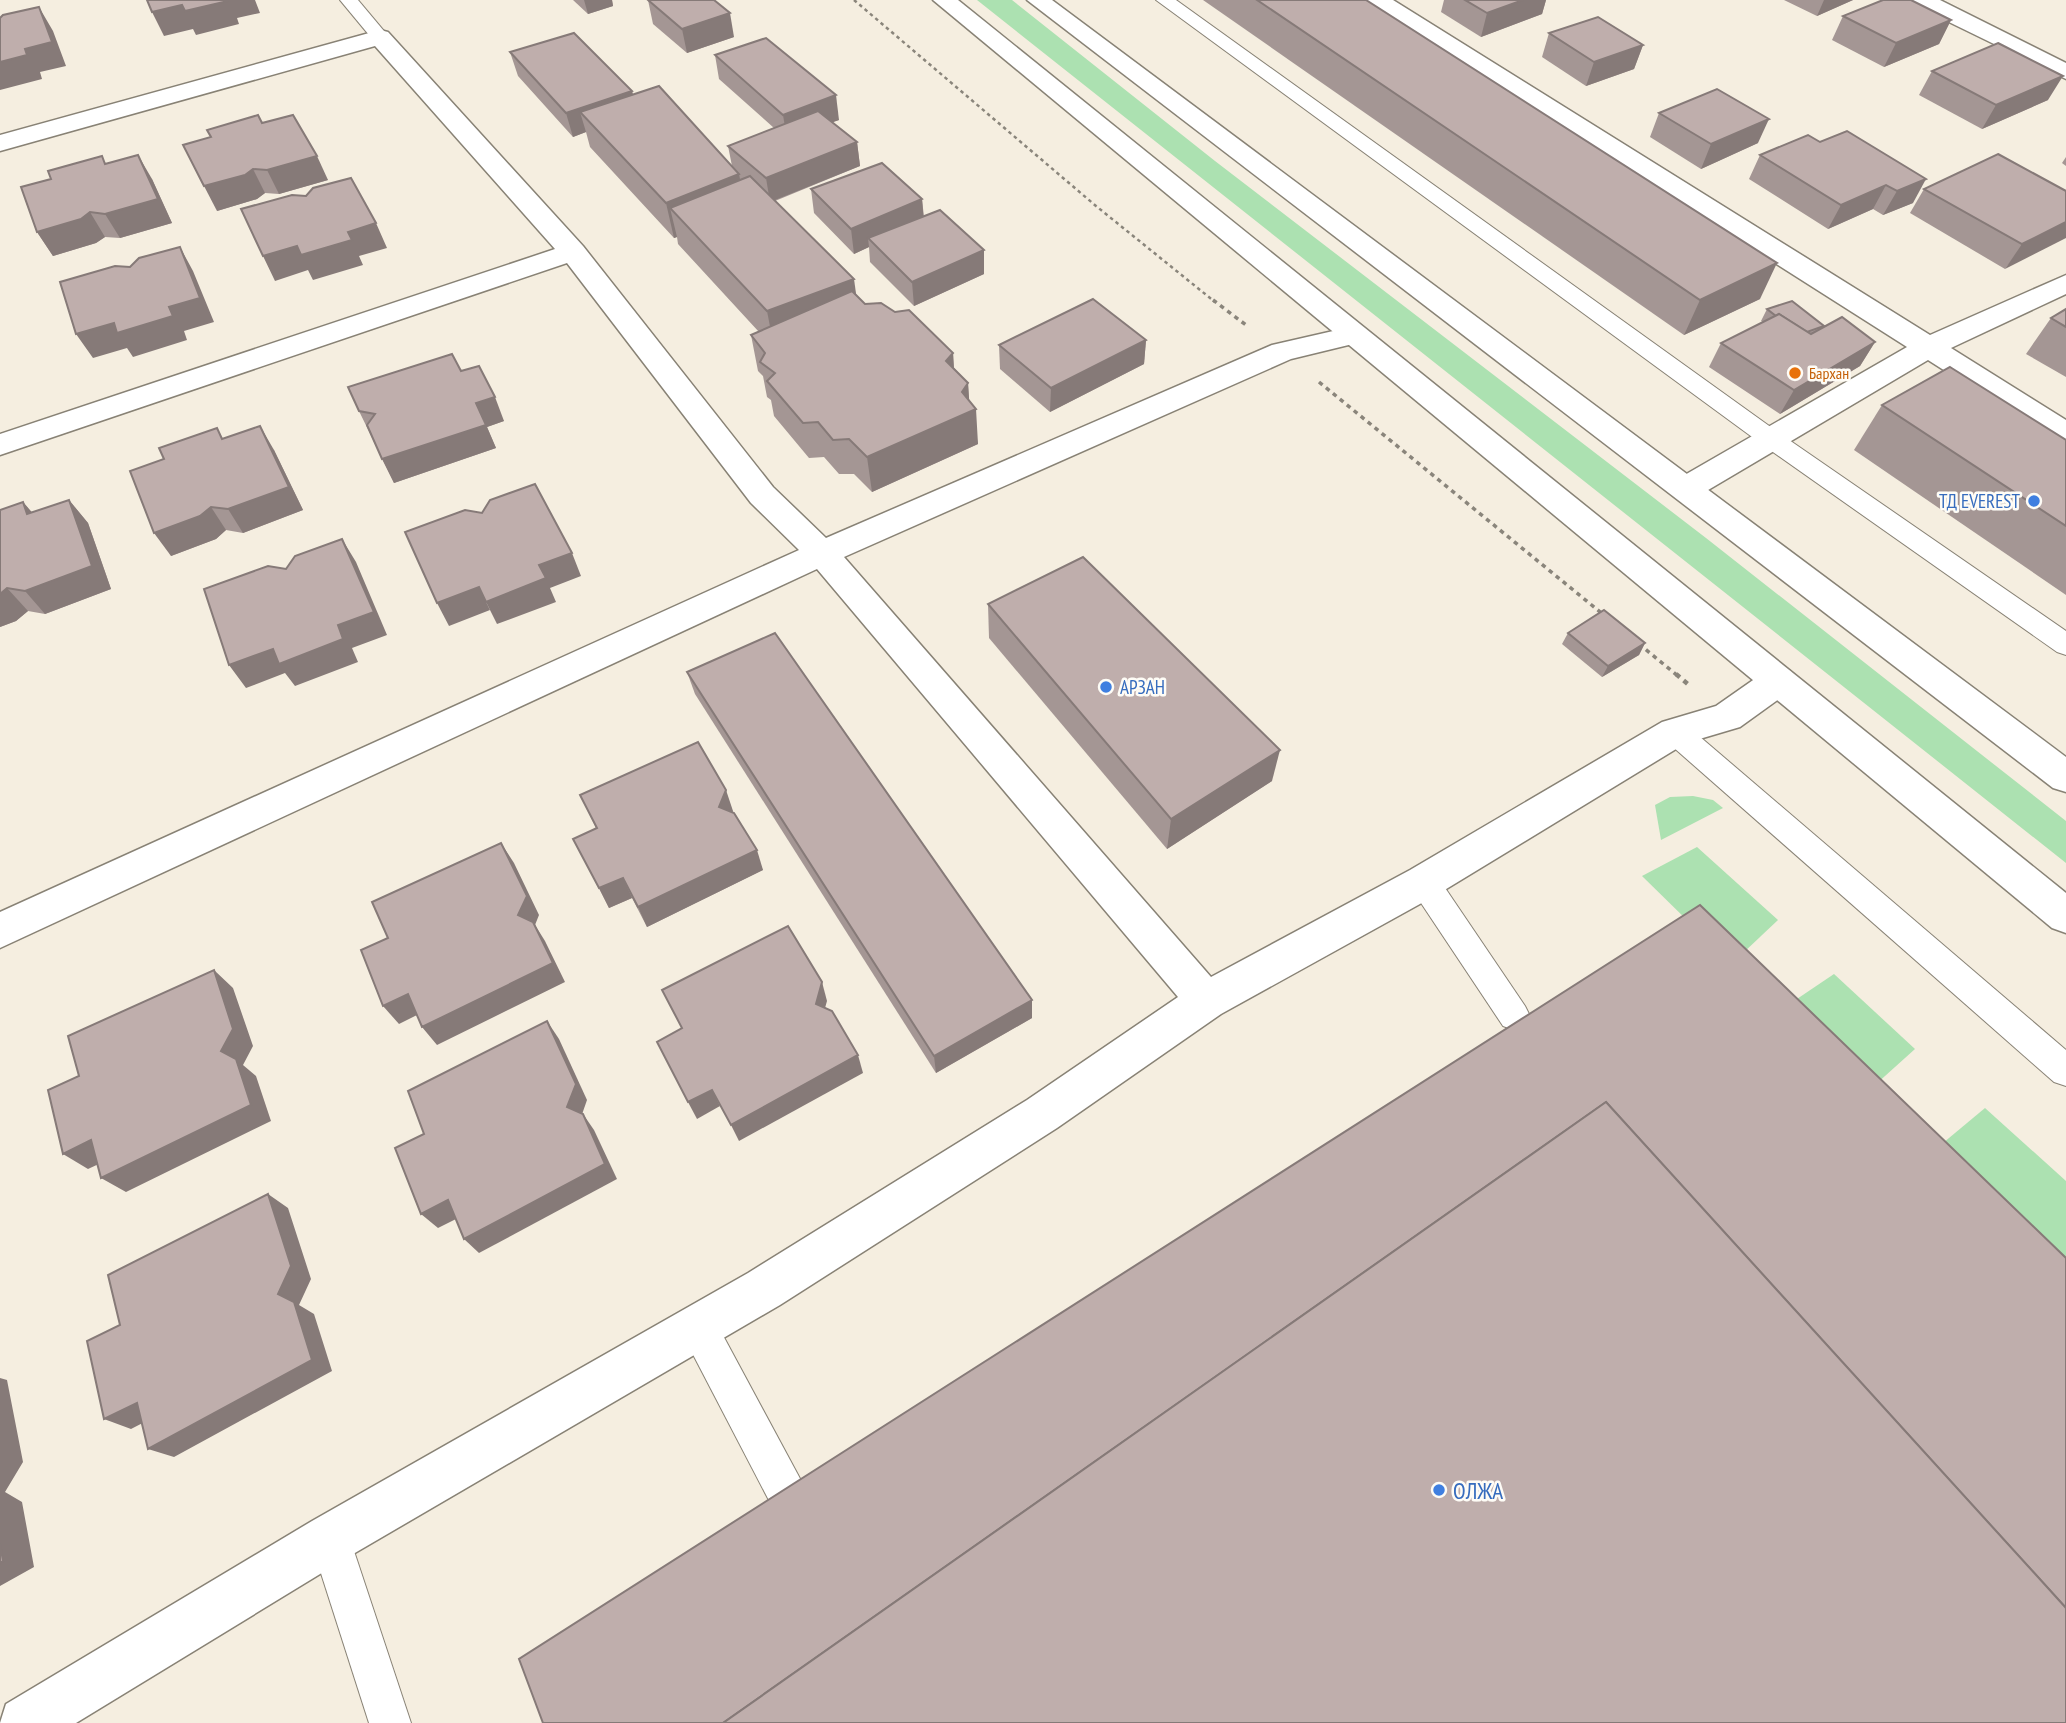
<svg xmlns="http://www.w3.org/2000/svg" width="2066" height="1723" font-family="'PT Sans Narrow',sans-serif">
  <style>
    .green { fill: #ace1b1 }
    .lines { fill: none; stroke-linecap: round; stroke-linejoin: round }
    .lane-casing { stroke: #888275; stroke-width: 2 }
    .street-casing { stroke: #888275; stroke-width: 3 }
    .secondary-casing { stroke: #888275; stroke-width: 3 }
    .path-far2 { stroke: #8a857b; stroke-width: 2.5; stroke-dasharray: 3.5 3.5; stroke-linecap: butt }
    .path-far1 { stroke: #8a857b; stroke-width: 3.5; stroke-dasharray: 4.5 4.5; stroke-linecap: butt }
    .path { stroke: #8a857b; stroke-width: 4.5; stroke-dasharray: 5 5; stroke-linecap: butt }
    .lane { fill: #fff; fill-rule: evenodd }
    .street { fill: #fff; fill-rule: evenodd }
    .secondary { fill: #fff; fill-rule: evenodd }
    .wall { fill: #a49694 }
    .shaded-wall { fill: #867a78 }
    .building { fill: #bfaeac; stroke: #867a78; stroke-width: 2 }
    .food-dot { fill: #e8710a; stroke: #fefcf6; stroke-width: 2.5 }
    .shop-dot { fill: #3f7fe0; stroke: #fefcf6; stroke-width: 2.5 }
    .labels { text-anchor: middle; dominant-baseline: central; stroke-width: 5; stroke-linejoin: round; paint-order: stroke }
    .far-food-label { font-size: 16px; fill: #c56008; stroke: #fefcf6; text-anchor: start }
    .shop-label { font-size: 19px; fill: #366cbe; stroke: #fefcf6; text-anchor: end }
    .near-shop-label { font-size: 23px; fill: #366cbe; stroke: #fefcf6; text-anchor: start }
  </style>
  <rect width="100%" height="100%" fill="#f5eee0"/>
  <g class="green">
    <path d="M977,0H1012L1215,161L1706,538L2066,821V863Z"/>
    <path d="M1693,796L1713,800L1723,808L1661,840L1655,805L1670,797Z"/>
    <path d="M1697,847L1778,920L1743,953L1692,925L1642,876Z"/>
    <path d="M1834,974L1915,1049L1875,1085L1791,1003Z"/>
    <path d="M1985,1108L2066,1181V1268L1943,1143Z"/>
  </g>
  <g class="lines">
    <g class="lane-casing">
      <g id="lane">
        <path d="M340,0H358L389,37L386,41H374Z"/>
        <path d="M1156,0H1176L1779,433L2066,631V655L2057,652L1763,445Z"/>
        <path d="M1675,721L1685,724L2066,1050V1086L2054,1082L1665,740L1661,732L1665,724Z"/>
        <path d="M1424,869L1435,873L1525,1006L1530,1016L1525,1026L1514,1030L1503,1026L1413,891L1409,882L1413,873Z"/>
        <path d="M699,1310L712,1315L804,1486L809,1500L804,1514L790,1519L776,1514L686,1341L681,1328L686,1315Z"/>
        <path d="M330,1519L344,1525L350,1539L411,1723H369L310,1539L316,1525Z"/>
      </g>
    </g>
    <g class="street-casing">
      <g id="street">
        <path d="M1366,0H1393L1930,335L2066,275V294L1951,348L2066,420V444L2055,441L1928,360L1698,496L1687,499L1676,496L1671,488L1676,480L1907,347L1369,5Z"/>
        <path d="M1911,0H1940L2066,63V79L1914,5Z"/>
        <path d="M380,30L388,32L583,246L773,487L826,538L1272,345L1355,326L1365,329L1369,335L1365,341L1291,359L844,557L1211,977L1410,870L1662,722L1716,706L1766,671L1778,668L1790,671L1796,681L1790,691L1740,727L1686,743L1438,894L1221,1014L1057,1128L780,1305L348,1557L76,1723H0L6,1704L312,1521L748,1273L1027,1100L1178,997L817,569L0,948V912L799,550L751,503L567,263L0,455V434L555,249L375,46L0,151V135Z"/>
      </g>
    </g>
    <g class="secondary-casing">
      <g id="secondary">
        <path d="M933,0H958L2066,893V933L2052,928Z"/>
        <path d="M1027,0H1052L2066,757V792L2053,788Z"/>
      </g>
    </g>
    <path class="path-far2" d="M854,0L1096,206L1215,302"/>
    <g class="path-far1">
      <path d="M1213,300L1246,325"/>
      <path d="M1319,382L1605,616"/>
      <path d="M1639,644L1678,676"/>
    </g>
    <path class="path" d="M1676,674L1689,685"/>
    <use href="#lane" class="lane"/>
    <use href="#street" class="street"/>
    <use href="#secondary" class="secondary"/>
  </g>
  <g class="wall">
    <path d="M573,0H612L613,6L588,14Z"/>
    <path d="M648,0L734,37L687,53L653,24Z"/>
    <path d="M1203,0H1366L1760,299L1684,335Z"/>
    <path d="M1444,0H1546L1542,14L1481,37L1441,12Z"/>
    <path d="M1784,0H1853L1817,16Z"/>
    <path d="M1843,16L1951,20L1939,44L1884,67L1832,40Z"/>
    <path d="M1549,33L1643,45L1634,69L1586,86L1542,57Z"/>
    <path d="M510,52L632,91L633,95L732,166L728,146L774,128L719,79L715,55L839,120L832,122L857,142L860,166L775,201L856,296L865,304L953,353L954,368L968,383L969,401L978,444L872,492L854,474H839L824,457L809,458L774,416L771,400L767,397L763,376L758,371L751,335L759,332L678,244L677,237L674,238L590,147L586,132L573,137L518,76Z"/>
    <path d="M1932,71L2048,100L1982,129L1919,95Z"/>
    <path d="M1659,113L1758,143L1701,169L1650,137Z"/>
    <path d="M262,123L328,180L279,194L265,193L257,199L217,211Z"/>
    <path d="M1847,131L1913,203L1883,215L1873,209L1828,229L1749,179L1760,155L1820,142Z"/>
    <path d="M2066,157V166L2062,163Z"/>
    <path d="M106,164L152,179L172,223L120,238L105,237L96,243L53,256L37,232Z"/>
    <path d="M811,189L922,199L924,217L984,250V274L914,306L870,262L869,247L854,254L814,213Z"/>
    <path d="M1924,189L2066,191L2005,269L1910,213Z"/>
    <path d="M1767,309L1824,326L1875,342L1860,366L1780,414L1709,367L1721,343L1763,322L1761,321Z"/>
    <path d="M2066,309V377L2026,354L2051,318Z"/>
    <path d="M1146,340L1144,364L1050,412L1000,369L999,345Z"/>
    <path d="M461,371L504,421L487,427L496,448L394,483L359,411Z"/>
    <path d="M1882,405L2066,440V595L1854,450Z"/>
    <path d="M217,428L223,439L274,450L303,510L243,533L226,530L216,539L171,556L164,459Z"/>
    <path d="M69,500L88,523L111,589L45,614L28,611L16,621L0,627L23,502L32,513Z"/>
    <path d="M988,604L1272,781L1167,849L989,638Z"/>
    <path d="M1568,633L1645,643L1639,655L1602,677L1562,644Z"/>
    <path d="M687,672L1032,1000V1018L936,1073L695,694Z"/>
    <path d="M580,795L733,811L732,812L763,870L647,927L632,898L609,908L584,859L596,828Z"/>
  </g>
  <g class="shaded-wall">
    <path d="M228,0H255L260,13L237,18L239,24L196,35L193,29L164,36L152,12L182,5Z"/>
    <path d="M584,0H612L613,6L588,14Z"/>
    <path d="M1523,0H1546L1542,14L1481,37L1487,13Z"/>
    <path d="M1824,0H1853L1817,16Z"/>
    <path d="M39,7L53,31L66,66L40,72L42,79L0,90V62L25,49Z"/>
    <path d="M730,13L734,37L687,53L682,29Z"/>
    <path d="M1951,20L1939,44L1884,67L1896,43Z"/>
    <path d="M1643,45L1634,69L1586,86L1594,62Z"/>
    <path d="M2063,76L2048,100L1982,129L1996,105Z"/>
    <path d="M632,91L638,115L580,112L586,132L573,137L566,113Z"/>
    <path d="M836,95L839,120L787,139L783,115Z"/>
    <path d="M1769,119L1758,143L1701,169L1711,144Z"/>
    <path d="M857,142L860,166L770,202L766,178Z"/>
    <path d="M138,155L152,179L172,223L120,238L105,214Z"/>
    <path d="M317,156L328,180L279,194L267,170Z"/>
    <path d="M253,169L265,193L257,199L217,211L204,186Z"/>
    <path d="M739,174L746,210L670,208L677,237L674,238L666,203Z"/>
    <path d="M1926,179L1913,203L1883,215L1897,191Z"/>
    <path d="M1886,185L1873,209L1828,229L1841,205Z"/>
    <path d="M922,199L924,224L868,238L869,247L854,254L851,229Z"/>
    <path d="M90,212L105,237L96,243L53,256L37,232Z"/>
    <path d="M2066,222V238L2005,269L2022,244Z"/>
    <path d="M376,223L387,248L359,256L363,265L313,280L308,270L275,281L263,256Z"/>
    <path d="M180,247L193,271L214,322L184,331L187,340L133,357L127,348L93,358L76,334L169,307Z"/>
    <path d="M984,250V274L914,306L912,282Z"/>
    <path d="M1777,263L1760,299L1684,335L1700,300Z"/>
    <path d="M854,279L859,315L774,347L767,311Z"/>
    <path d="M1146,340L1144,364L1050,412L1051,388Z"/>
    <path d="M1875,342L1860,366L1780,414L1794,390Z"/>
    <path d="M953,353L955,389L946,361Z"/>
    <path d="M968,383L970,412L976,409L978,444L872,492L867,457L962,392Z"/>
    <path d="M495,397L504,421L487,427L496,448L394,483L382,459L476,403Z"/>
    <path d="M260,426L274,450L303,510L243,533L228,509Z"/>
    <path d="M69,500L88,523L111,589L45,614L25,591Z"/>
    <path d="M23,502L43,525L27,514Z"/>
    <path d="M211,507L226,530L216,539L171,556L154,533Z"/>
    <path d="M342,539L356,562L387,635L352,648L358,662L295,686L285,673L246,688L229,665L338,625Z"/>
    <path d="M572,553L581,576L550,588L556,602L497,624L486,602L539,565Z"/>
    <path d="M479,587L490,610L449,626L437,603Z"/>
    <path d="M7,588L28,611L16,621L0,627V594Z"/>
    <path d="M1645,643L1639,655L1602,677L1608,666Z"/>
    <path d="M1280,750L1272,781L1167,849L1171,819Z"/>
    <path d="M726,790L733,811L726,828L719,807Z"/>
    <path d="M501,843L514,863L539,915L535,925L545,941L565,982L437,1045L422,1027L518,915Z"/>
    <path d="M757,850L763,870L647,927L638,907Z"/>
    <path d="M623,878L632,898L609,908L599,888Z"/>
    <path d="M214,970L233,988L253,1046L243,1065L256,1076L271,1121L126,1192L101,1178L221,1051Z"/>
    <path d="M822,982L827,1001L821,1022L816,1004Z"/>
    <path d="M408,994L423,1012L399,1024L383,1006Z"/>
    <path d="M1032,1000V1018L936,1073L934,1056Z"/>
    <path d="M547,1021L559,1039L587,1100L579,1123L567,1107Z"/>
    <path d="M858,1055L863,1073L739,1141L731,1125Z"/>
    <path d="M712,1090L720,1106L697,1119L688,1102Z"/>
    <path d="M583,1114L594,1130L617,1179L479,1253L464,1239Z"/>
    <path d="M91,1140L116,1156L88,1169L63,1154Z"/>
    <path d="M268,1194L288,1208L311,1279L299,1305L314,1314L332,1371L174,1457L148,1449L278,1294Z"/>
    <path d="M448,1200L464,1215L438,1228L421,1214Z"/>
    <path d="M0,1378L7,1380L23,1462L5,1492L22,1502L34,1567L0,1586Z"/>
    <path d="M137,1403L162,1413L131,1429L104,1419Z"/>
  </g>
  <g class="building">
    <path d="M147,0H228V1L185,11L182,5L152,12Z"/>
    <path d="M648,0H714L730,13L682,29Z"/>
    <path d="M1257,0H1366L1777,263L1700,300Z"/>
    <path d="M1465,0H1523L1487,13Z"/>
    <path d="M1883,0H1911L1951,20L1896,43L1843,16Z"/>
    <path d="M39,7L52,42L25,49L27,55L0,62V18L3,15Z"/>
    <path d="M1598,17L1643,45L1594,62L1549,33Z"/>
    <path d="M574,33L632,91L566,113L510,52Z"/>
    <path d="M766,38L836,95L783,115L715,55Z"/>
    <path d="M1998,43L2063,76L1996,105L1932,71Z"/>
    <path d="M659,86L739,174L666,203L580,112Z"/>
    <path d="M1717,89L1769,119L1711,144L1659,113Z"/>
    <path d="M818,111L857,142L766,178L728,146Z"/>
    <path d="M258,115L262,123L293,115L317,156L267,170L253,169L245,175L204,186L183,145L211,137L207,130Z"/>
    <path d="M1847,131L1926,179L1897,191L1886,185L1841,205L1760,155L1808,135L1820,142Z"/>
    <path d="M1998,154L2066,191V222L2022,244L1924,189Z"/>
    <path d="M138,155L158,199L105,214L90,212L81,219L37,232L21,187L51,179L48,171L102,156L105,164Z"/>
    <path d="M882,163L922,199L851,229L811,189Z"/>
    <path d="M750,176L854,279L767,311L670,208Z"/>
    <path d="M351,178L376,223L348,232L352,240L301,255L297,246L263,256L241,209L292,195L306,196L313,188Z"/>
    <path d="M940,210L984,250L912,282L868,238Z"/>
    <path d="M180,247L200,298L169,307L173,316L117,333L114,323L76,334L60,282L115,266L130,267L139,258Z"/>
    <path d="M852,291L865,304L881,303L895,312L909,310L953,353L946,361L968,383L962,392L976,409L867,457L849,439L833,440L818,422L803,423L767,381L775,373L760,362L765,353L751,335Z"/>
    <path d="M1093,299L1146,340L1051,388L999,345Z"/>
    <path d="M1792,301L1824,326L1807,332L1779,314L1776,316L1767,309Z"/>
    <path d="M2066,309V327L2051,318Z"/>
    <path d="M1779,314L1811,334L1842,317L1875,342L1794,390L1721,343Z"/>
    <path d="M452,354L461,371L479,366L495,397L476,403L486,425L382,459L367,425L375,414L359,411L348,387Z"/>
    <path d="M1950,367L2066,440V526L1882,405Z"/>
    <path d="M260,426L289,487L228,509L211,507L200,516L154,533L130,471L164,459L159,448L217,428L222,439Z"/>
    <path d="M535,484L572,553L539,565L546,578L486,602L479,587L437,603L405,532L465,510L482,513L490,500Z"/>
    <path d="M69,500L92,566L25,591L7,588L0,594V510L23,502L27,514Z"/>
    <path d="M342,539L374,612L338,625L343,639L279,664L273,649L229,665L204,589L268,566L286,569L295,556Z"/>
    <path d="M1083,557L1280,750L1171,819L988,604Z"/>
    <path d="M1604,610L1645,643L1608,666L1568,633Z"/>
    <path d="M775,633L1032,1000L934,1056L687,672Z"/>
    <path d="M698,742L726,790L719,807L734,813L757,850L638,907L623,878L599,888L573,839L597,828L580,795Z"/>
    <path d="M501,843L527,896L518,915L533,922L553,963L422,1027L408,994L383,1006L361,950L388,938L372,902Z"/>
    <path d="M1700,905L2066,1258V1608L1606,1102L723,1723H543L519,1659Z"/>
    <path d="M788,926L822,982L816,1004L832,1011L858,1055L731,1125L712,1090L688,1102L657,1042L682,1028L662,990Z"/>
    <path d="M214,970L233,1029L221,1051L236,1059L251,1105L101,1178L91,1140L63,1154L48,1090L79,1076L68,1036Z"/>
    <path d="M547,1021L576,1084L567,1107L583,1114L605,1164L464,1239L448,1200L421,1214L395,1148L424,1134L408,1091Z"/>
    <path d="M1606,1102L2066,1608V1723H723Z"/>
    <path d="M268,1194L291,1266L278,1294L294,1302L312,1360L148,1449L137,1403L104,1419L87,1341L120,1325L108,1275Z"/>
    <path d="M0,1544L3,1561L0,1563Z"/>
  </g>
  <circle class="food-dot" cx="1795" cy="373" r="7"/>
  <g class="shop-dot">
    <circle cx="2034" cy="501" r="7"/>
    <circle cx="1106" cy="687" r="7"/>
    <circle cx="1439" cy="1490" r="7"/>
  </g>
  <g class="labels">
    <g class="far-food-label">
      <text x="1809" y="373">Бархан</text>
    </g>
    <g class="shop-label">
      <text x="2020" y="501">ТД EVEREST</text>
      <text x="1120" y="687" text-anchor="start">АРЗАН</text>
    </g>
    <g class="near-shop-label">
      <text x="1453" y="1490">ОЛЖА</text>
    </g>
  </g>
</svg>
